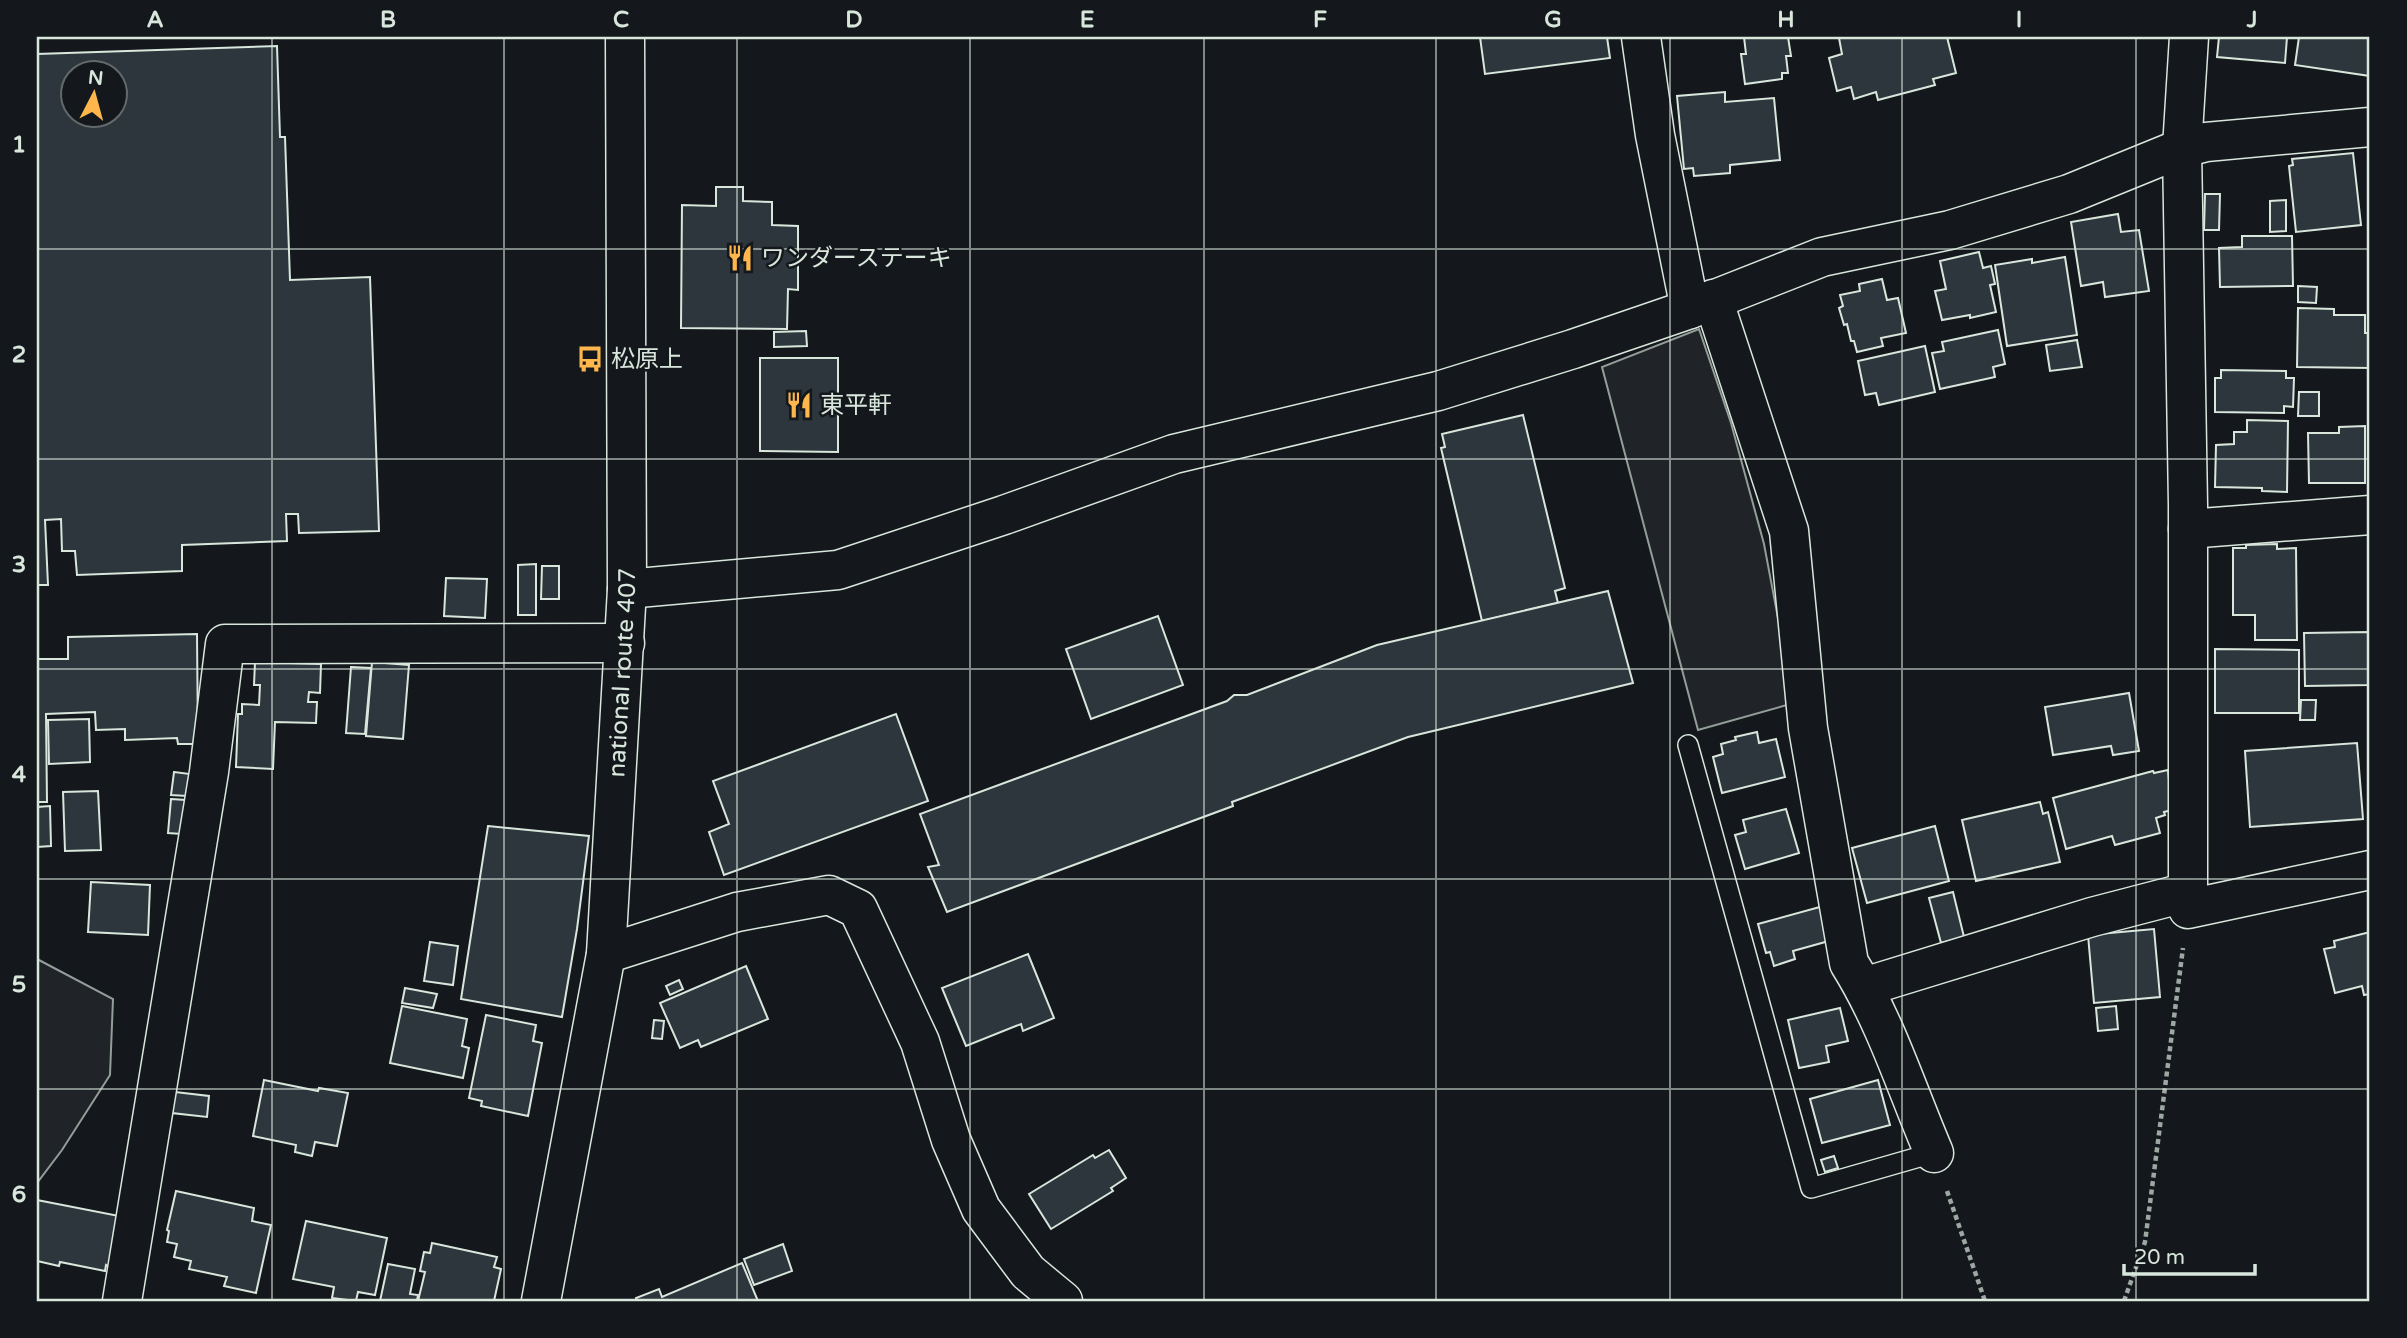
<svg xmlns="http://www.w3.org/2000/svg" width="2407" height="1338" font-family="'Varela Round','Noto Sans JP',sans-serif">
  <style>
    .green { fill: #202428; stroke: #939e99; stroke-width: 2 }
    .building { fill: #2c363c; stroke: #d8e6dc; stroke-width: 2; fill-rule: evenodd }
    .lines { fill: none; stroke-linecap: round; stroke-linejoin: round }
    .lane-casing { stroke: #d8e6dc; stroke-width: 22 }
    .street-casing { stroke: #d8e6dc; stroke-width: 41 }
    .secondary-casing { stroke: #d8e6dc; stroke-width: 41 }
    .highway-casing { stroke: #d8e6dc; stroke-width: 41 }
    .path { stroke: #9da8a2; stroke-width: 4.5; stroke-dasharray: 5 3.5; stroke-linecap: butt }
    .lane { stroke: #14181c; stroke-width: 19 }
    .street { stroke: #14181c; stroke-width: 38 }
    .secondary { stroke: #14181c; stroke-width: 38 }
    .highway { stroke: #14181c; stroke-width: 38 }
    .grid { fill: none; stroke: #d8e6dc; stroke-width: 2; stroke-opacity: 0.55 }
    .labels { text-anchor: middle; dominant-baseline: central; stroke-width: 5; stroke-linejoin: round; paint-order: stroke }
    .poi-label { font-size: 24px; fill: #d8e6dc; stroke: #14181c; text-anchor: start }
    .street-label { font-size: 24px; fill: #d8e6dc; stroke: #14181c }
    .neatline { fill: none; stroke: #d8e6dc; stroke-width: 2.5 }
    .grid-label { font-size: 23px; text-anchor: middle; font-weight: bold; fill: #d8e6dc }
  </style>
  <rect width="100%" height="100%" fill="#14181c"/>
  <g class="green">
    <path d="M1699,329L1731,423L1764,544L1794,703L1698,730L1602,367Z"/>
    <path d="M37,959L113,999L110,1075L62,1150L37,1183Z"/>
  </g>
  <g class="building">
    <path d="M1480,37H1607L1610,58L1485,74Z"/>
    <path d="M1744,37H1788L1791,56H1786L1788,73H1782V79L1745,84L1741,54H1746Z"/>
    <path d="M1845,37H1947L1956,73L1933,79L1935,85L1878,100L1876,92L1854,99L1851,87L1837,91L1829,58L1842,54L1839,38Z"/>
    <path d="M2219,37H2287L2285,63L2217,57Z"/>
    <path d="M2299,37H2370V76L2295,65Z"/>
    <path d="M277,46L280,137H285L290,280L370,277L379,531L299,533L298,514H286L287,541L182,545V571L77,575L75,551H62L61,519L45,520L48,585H37V54ZM74,74H116V116H74Z"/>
    <path d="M1725,92V102L1774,98L1780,160L1730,165V173L1694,176L1693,168L1684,169L1677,96Z"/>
    <path d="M2353,153L2361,225L2296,232L2289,166L2293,165L2292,159Z"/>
    <path d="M716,187H743V201L772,202V225L798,226V290L788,289L787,329L681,328L682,205L716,206Z"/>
    <path d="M2205,194H2220L2219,230H2204Z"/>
    <path d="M2286,200V231L2270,232V201Z"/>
    <path d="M2118,214L2121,232L2139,230L2149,291L2105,297L2103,282L2081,286L2071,222Z"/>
    <path d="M2242,236H2292L2293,286L2220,287L2219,248L2242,247Z"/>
    <path d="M1979,252L1983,268L1991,266L1995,284L1990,285L1996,312L1970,318V315L1942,320L1935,291L1946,289L1940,261Z"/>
    <path d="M2065,257L2077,335L2007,346L1995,265L2032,259V263Z"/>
    <path d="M1882,279L1887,300L1898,298L1906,333L1881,338L1883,346L1857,352L1854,341H1851L1847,324L1844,325L1839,308L1843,306L1840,295L1860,291L1859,284Z"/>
    <path d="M2298,286L2317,287L2316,303L2298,302Z"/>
    <path d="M2298,308L2334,309V315H2365V333H2370V368L2297,367Z"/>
    <path d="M1998,330L2005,364L1993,367L1995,377L1940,389L1932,353L1944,351L1942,342Z"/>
    <path d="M806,331L807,346L774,347V332Z"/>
    <path d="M2077,340L2082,367L2050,371L2046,345Z"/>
    <path d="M1925,346L1935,392L1879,405L1876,393L1865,395L1858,361Z"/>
    <path d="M760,358H838V452L760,451Z"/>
    <path d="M2221,370L2286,371V378H2294L2293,407L2284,406V413L2215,412V378H2221Z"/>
    <path d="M2299,392H2319V416H2298Z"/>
    <path d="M1523,415L1565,588L1555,591L1558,603L1482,621L1441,448L1445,447L1442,434Z"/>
    <path d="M2247,420L2288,421L2287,492L2262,491V488L2215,487L2216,445L2234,444V432H2247Z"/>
    <path d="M2365,426V483H2309L2308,433H2339V427Z"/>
    <path d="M2277,544V549L2296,548L2297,640H2255V615H2233V548H2246V545Z"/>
    <path d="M536,564V615H518V565Z"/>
    <path d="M542,566H559V599H541Z"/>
    <path d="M446,578L487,579L485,618L444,616Z"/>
    <path d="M1608,591L1633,683L1408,737L1232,802L1233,806L947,912L928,867L939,865L920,814L1227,701L1234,695H1247L1377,645Z"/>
    <path d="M1158,616L1183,685L1091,719L1066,649Z"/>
    <path d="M2370,632V685L2305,686L2304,633Z"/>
    <path d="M197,634L198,744H178L177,738L125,740V729L96,730L95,712L46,714L47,802H37V659H68V637Z"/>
    <path d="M2215,649L2299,650V713H2215Z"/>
    <path d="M255,662L321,664L320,693L309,692L308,702H317L316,723L275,722L273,769L236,767L238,714H242V704L259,705L260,685H254Z"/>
    <path d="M372,662L409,665L403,739L366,736Z"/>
    <path d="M351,667L371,668L365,734L346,733Z"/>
    <path d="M2129,693L2139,751L2113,755L2111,746L2053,755L2045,707Z"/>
    <path d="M2301,700H2316L2315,720H2300Z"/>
    <path d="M896,714L928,801L724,875L709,832L729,824L713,781Z"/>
    <path d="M89,719L90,762L49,764L48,720Z"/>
    <path d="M1757,732L1759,743L1776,739L1785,777L1722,793L1713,757L1723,754L1721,744L1736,740L1735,737Z"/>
    <path d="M2357,743L2363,819L2250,827L2245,751Z"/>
    <path d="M2168,770L2172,810L2164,812L2165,815L2156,818L2160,833L2115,845L2112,836L2066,849L2053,798L2153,771L2154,773Z"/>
    <path d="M174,772L190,774L187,796L171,795Z"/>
    <path d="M98,791L101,850L65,851L63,792Z"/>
    <path d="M171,799L186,800L182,834L168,833Z"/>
    <path d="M2040,802L2043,814L2048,812L2060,862L1976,881L1962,820Z"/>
    <path d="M50,806L51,846L37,847V807Z"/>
    <path d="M1786,809L1799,853L1745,869L1735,835L1746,832L1743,820Z"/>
    <path d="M488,826L589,836L577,929L562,1017L461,999Z"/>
    <path d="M1935,826L1949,881L1867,903L1852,848Z"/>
    <path d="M91,882L150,885L148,935L88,932Z"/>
    <path d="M1953,892L1964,937L1941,943L1929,898Z"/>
    <path d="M1827,905L1836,939L1793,951L1795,959L1774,966L1770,952L1766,953L1758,924Z"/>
    <path d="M2154,929L2160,997L2094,1003L2088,935Z"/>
    <path d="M2370,932V994L2364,995L2362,986L2335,993L2324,949L2335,947L2334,941Z"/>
    <path d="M430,942L458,946L453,985L424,981Z"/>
    <path d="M1028,954L1054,1018L1023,1031L1021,1024L966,1046L942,988Z"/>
    <path d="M746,966L768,1019L701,1047L698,1040L680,1048L660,1003Z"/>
    <path d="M679,980L683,989L670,995L666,986Z"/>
    <path d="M405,988L437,994L433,1008L402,1003Z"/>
    <path d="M402,1006L467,1019L462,1046L469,1048L463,1078L390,1063Z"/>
    <path d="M2116,1006L2118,1029L2098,1031L2096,1008Z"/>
    <path d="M1840,1008L1848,1041L1826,1046L1829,1062L1799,1068L1788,1020Z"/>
    <path d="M486,1015L536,1025L533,1041L542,1043L528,1116L481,1106L482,1101L469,1098Z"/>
    <path d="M654,1020L664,1021L662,1039L652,1038Z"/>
    <path d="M264,1080L318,1091L319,1088L348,1093L337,1146L315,1142L312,1156L295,1152L296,1145L253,1136Z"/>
    <path d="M1878,1080L1890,1125L1822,1143L1810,1099Z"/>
    <path d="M175,1092L209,1096L207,1117L172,1113Z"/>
    <path d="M1109,1150L1126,1178L1111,1188L1113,1191L1051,1229L1029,1194L1093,1155L1095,1158Z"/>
    <path d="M1834,1156L1838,1168L1825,1172L1821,1160Z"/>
    <path d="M176,1191L254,1208L252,1221L271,1225L256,1293L224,1286L227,1277L189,1269L191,1261L174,1257L177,1244L167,1242L169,1231L167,1230Z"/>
    <path d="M37,1200L119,1216L109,1267L106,1265L105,1271L60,1262L59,1266L37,1261Z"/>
    <path d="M306,1221L387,1238L375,1295L358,1292L356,1301L332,1298L334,1287L293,1279Z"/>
    <path d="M432,1243L497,1257L494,1267L501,1269L494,1301H418L425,1272L420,1271L424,1252L430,1253Z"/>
    <path d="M783,1244L792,1271L754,1285L744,1259Z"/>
    <path d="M742,1263L758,1301H637L636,1298L659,1289L662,1297Z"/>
    <path d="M388,1264L415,1269L410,1294L418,1295L417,1301H380Z"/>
  </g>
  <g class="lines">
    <g class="lane-casing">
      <path id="lane" d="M1688,745L1811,1188L1933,1153"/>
    </g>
    <g class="street-casing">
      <g id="street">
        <path d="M1641,37L1655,135L1690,309"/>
        <path d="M2189,37L2182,148L2188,505V909L2370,870"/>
        <path d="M1713,299L1789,531L1808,728L1849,963C1886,1022 1907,1090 1934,1153"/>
        <path d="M2188,529L2370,515"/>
        <path d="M627,589L838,570L1004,515L1174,454L1438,391L1573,349L1690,309L1822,257L1950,230L2069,194L2182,148L2206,142L2370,127"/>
        <path d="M1864,987L2092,917L2188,892"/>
        <path d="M122,1301L209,772L225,644L625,643"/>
      </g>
    </g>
    <g class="secondary-casing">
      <path id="secondary" d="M606,954L737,912L829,895L858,909L920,1042L951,1140L981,1209L1028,1272L1063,1301"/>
    </g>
    <g class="highway-casing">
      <g id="highway">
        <path id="s1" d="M541,1301L606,954L627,589L625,37"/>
      </g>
    </g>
    <g class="path">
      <path d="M1947,1191L1985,1301"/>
      <path d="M2124,1301L2145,1242L2183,948"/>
    </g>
    <use href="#lane" class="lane"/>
    <use href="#street" class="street"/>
    <use href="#secondary" class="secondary"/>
    <use href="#highway" class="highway"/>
  </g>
  <path class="grid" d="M272,37V1301M504,37V1301M737,37V1301M970,37V1301M1204,37V1301M1436,37V1301M1670,37V1301M1902,37V1301M2136,37V1301M37,249H2370M37,459H2370M37,669H2370M37,879H2370M37,1089H2370"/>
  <defs>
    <g id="restaurant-bare" transform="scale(2.1)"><path d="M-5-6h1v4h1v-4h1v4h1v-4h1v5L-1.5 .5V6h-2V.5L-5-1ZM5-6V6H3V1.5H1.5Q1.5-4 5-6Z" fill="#ffb74d" stroke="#14181c" stroke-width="2.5" paint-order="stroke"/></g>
    <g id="bus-bare" transform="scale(2.1)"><path d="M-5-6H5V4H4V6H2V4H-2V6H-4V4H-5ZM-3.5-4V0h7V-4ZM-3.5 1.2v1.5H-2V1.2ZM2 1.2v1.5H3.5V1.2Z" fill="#ffb74d" stroke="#14181c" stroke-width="2.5" paint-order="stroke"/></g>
  </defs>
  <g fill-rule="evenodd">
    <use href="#restaurant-bare" x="740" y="258"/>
    <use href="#bus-bare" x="590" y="359"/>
    <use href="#restaurant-bare" x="799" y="405"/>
  </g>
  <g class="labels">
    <g class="poi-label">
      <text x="761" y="258">ワンダーステーキ</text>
      <text x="611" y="359">松原上</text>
      <text x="820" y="405">東平軒</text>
    </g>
    <g class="street-label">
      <text stroke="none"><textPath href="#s1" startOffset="635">national route 407</textPath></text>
    </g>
  </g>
  <rect width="2407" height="1338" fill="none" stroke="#14181c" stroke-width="77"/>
  <g transform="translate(94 94) rotate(6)"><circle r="33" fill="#14181c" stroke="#626a69" stroke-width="2"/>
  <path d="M0-5L12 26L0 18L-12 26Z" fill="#ffb74d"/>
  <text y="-10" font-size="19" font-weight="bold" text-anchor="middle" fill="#d8e6dc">N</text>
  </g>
  <path d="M2124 1264v10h131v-10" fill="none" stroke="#d8e6dc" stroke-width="3.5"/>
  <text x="2134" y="1264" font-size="21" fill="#d8e6dc" stroke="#14181c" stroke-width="5" paint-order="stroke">20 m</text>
  <rect x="38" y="38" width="2330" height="1262" class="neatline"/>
  <g class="grid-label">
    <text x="155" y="27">A</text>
    <text x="388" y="27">B</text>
    <text x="621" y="27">C</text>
    <text x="854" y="27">D</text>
    <text x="1087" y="27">E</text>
    <text x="1320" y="27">F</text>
    <text x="1553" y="27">G</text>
    <text x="1786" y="27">H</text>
    <text x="2019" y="27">I</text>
    <text x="2252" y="27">J</text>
    <text x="19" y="152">1</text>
    <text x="19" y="362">2</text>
    <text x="19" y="572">3</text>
    <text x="19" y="782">4</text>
    <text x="19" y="992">5</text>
    <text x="19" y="1202">6</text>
  </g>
</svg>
